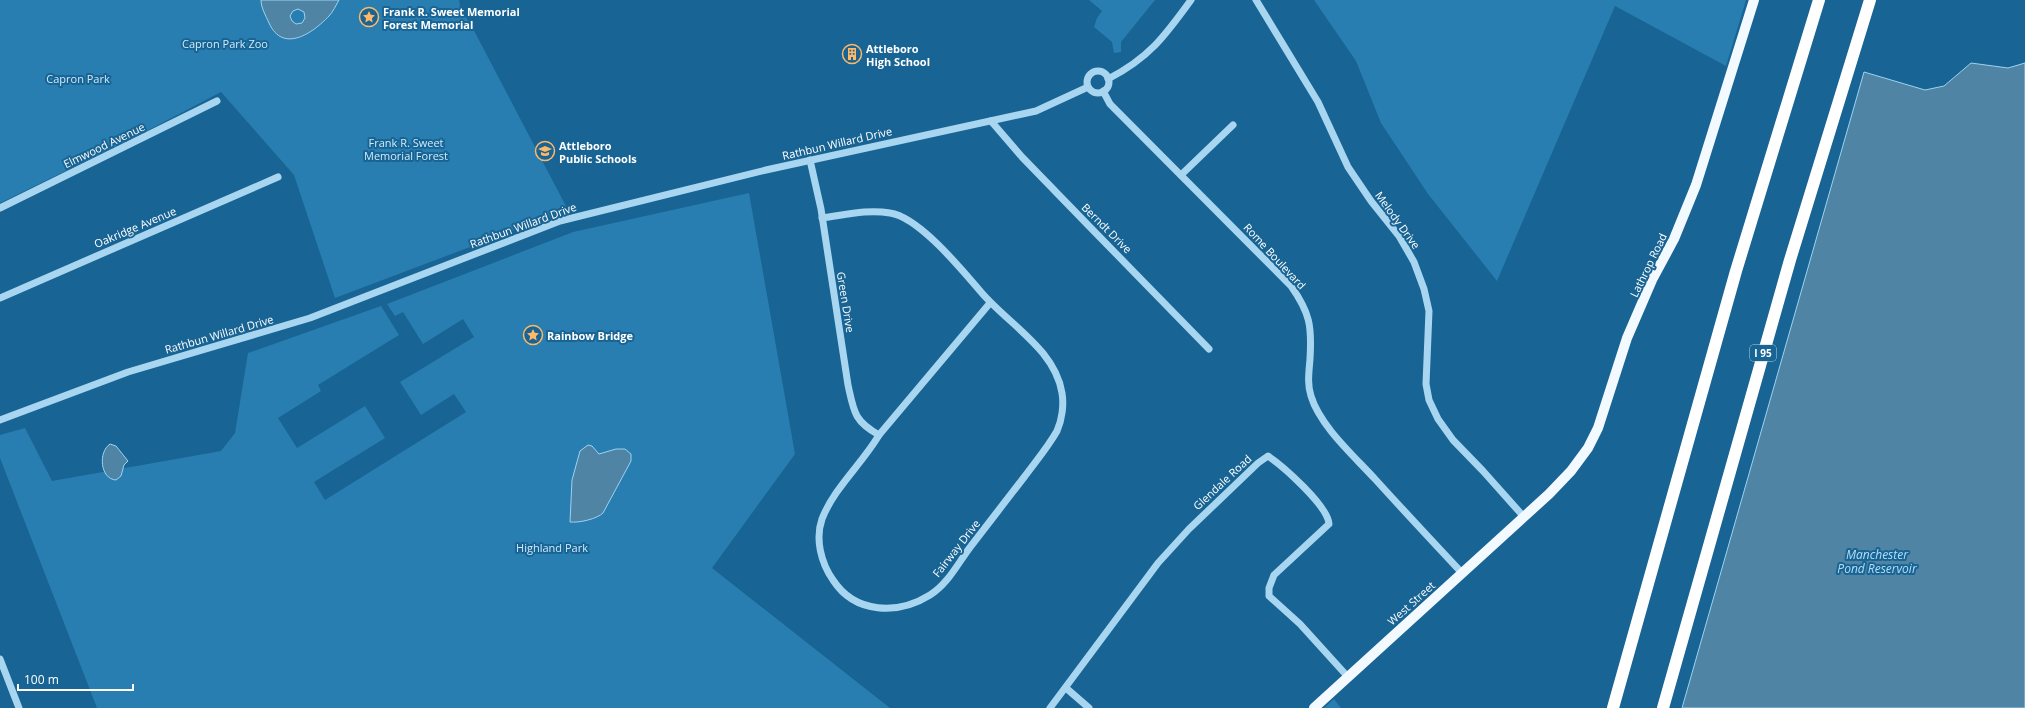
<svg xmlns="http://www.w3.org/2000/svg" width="2025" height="708" font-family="'Open Sans',sans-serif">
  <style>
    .green { fill: #287eb0 }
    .water { fill: #4f84a4; stroke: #9bd3f3; fill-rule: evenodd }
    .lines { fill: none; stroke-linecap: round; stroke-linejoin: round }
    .minor { stroke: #a8d6f0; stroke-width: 7 }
    .major { stroke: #f2f9ff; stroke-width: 10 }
    .highway { stroke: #fff; stroke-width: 12 }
    .labels { text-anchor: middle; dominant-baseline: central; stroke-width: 4; stroke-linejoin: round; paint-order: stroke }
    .shield { fill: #186494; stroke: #bad0df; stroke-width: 1 }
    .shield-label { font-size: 10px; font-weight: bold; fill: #fff }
    .poi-label { font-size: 11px; font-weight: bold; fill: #fff; stroke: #186494; text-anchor: start }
    .park-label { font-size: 11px; fill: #cfebfb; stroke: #186494 }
    .street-label { font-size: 11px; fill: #fff; stroke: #186494 }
    .water-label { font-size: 12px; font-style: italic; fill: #b5dff7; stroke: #186494 }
  </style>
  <rect width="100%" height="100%" fill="#186494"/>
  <g class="green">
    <path d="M0,0H459L461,11L470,23L568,210L335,298L294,175L221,92L139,135L0,203Z"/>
    <path d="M1089,0H1155L1121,42V52L1114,53L1112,42L1094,27L1097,18L1102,11Z"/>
    <path d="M1314,0H1746L1726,66L1615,6L1497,281L1428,194L1381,123L1356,61Z"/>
    <path d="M749,193L795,454L712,568L890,708H97L0,458V435L25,428L52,481L221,451L235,433L248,353L381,306L399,335L318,385L321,391L278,418L297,448L365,406L385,438L314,482L325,500L466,412L454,394L421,415L400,382L474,337L463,319L423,344L403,312L395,316L387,304L573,232Z"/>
    <path d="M1334,699L1341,708H1324Z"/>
  </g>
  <g class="water">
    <path d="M261,0H339C336,5 333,12 329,16C313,33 283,54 269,23C266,16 261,8 261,0ZM298,9L304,12L305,18L302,23L296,24L292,21L290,16L293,11Z"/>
    <path d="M1971,63L2008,68L2025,63V708H1682L1864,72L1925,90L1944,86Z"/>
    <path d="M110,444L116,446L128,461L124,465L121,476L116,480C100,479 98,452 110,444Z"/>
    <path d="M588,445L592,446L599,454L616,449H625L631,454V461L603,513C597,519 579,523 570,522L572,480L580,451Z"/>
  </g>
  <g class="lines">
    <g class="minor">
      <path d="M1256,0L1318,102L1348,167L1371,201L1399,236L1414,262L1424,289L1429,311L1426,384L1429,400L1438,419L1453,440L1483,471L1524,517"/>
      <circle cx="1098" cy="82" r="11"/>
      <path d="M1108,79C1149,58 1165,36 1191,0"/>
      <path d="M1103,91L1110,104L1291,286C1310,313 1312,326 1310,359C1309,372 1307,384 1311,396C1320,426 1354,456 1375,479C1404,511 1433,542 1462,573"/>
      <path d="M991,121L1022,157L1087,224L1209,349"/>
      <path d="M810,160L821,209L848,385C854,412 854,421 879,435"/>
      <path d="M1181,175L1233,125"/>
      <path d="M0,208L217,101"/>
      <path d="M822,218C845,215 867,209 890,213C919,217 962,270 981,292C1008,324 1055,349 1062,393C1064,405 1062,420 1057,431C1048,447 1036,461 1025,476C1007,499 989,523 971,546C958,563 948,584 930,595C898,615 855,614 833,580C821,563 815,539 822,519C834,488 862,464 879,435L990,303"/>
      <path d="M0,298L278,177"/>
      <path d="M0,420L128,372L310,318L560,221L766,170L1036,111L1088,87"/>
      <path d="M0,659L19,708"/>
      <path d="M1066,688L1089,708"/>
      <path d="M1050,708L1158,563L1189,529L1258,463L1268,456C1283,466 1328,506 1329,524L1274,575L1269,588V596L1300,624L1348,677"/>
    </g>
    <path class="major" d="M1314,708L1549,494L1571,471L1588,448L1598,428L1627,338L1652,280L1674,239L1696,185L1754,0"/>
    <g class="highway">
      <path d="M1613,708L1736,271L1819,0"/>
      <path d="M1663,708L1790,260L1870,0"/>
    </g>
  </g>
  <defs>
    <g id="sight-ring" transform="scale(1)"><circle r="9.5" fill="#186494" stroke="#ffb868" stroke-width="1.5"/><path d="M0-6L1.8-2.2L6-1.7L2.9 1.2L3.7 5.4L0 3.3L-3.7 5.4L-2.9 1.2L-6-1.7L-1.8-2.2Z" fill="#ffb868"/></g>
    <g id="building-ring" transform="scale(1)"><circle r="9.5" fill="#186494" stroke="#ffb868" stroke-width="1.5"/><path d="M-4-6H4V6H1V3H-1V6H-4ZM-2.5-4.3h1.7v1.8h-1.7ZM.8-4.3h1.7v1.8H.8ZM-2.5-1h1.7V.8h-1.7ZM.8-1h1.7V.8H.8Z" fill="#ffb868"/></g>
    <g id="school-ring" transform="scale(1)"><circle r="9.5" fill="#186494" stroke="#ffb868" stroke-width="1.5"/><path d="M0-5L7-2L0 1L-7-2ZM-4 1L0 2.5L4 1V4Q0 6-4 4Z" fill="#ffb868"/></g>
  </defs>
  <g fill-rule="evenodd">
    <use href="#sight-ring" x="369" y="17"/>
    <use href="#building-ring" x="852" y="54"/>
    <use href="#school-ring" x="545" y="151"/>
    <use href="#sight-ring" x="533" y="335"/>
  </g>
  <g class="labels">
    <rect class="shield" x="1750" y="345" width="26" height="16" rx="3"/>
    <g class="shield-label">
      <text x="1763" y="353">I 95</text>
    </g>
    <g class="poi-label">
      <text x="383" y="11">Frank R. Sweet Memorial<tspan x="383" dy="13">Forest Memorial</tspan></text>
      <text x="866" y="48">Attleboro<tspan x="866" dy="13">High School</tspan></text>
      <text x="559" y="145">Attleboro<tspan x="559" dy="13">Public Schools</tspan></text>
      <text x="547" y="335">Rainbow Bridge</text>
    </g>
    <g class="park-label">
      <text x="225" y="43">Capron Park Zoo</text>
      <text x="78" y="78">Capron Park</text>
      <text x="406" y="142">Frank R. Sweet<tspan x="406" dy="13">Memorial Forest</tspan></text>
      <text x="552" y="547">Highland Park</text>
    </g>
    <g class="street-label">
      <text transform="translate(837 143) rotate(-13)">Rathbun Willard Drive</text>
      <text transform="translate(104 145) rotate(-26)">Elmwood Avenue</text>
      <text transform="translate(1398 220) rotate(54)">Melody Drive</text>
      <text transform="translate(523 225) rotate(-20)">Rathbun Willard Drive</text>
      <text transform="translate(135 227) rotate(-23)">Oakridge Avenue</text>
      <text transform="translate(1107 228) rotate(45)">Berndt Drive</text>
      <text transform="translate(1275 256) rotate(47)">Rome Boulevard</text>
      <text transform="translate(1648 265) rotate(-64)">Lathrop Road</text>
      <text transform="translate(846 302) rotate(81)">Green Drive</text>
      <text transform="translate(219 334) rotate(-16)">Rathbun Willard Drive</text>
      <text transform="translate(1222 482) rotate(-43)">Glendale Road</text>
      <text transform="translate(956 548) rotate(-52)">Fairway Drive</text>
      <text transform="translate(1411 603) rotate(-42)">West Street</text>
    </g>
    <g class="water-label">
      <text x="1877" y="554">Manchester<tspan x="1877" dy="14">Pond Reservoir</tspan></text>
    </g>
  </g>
  <path d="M18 684v6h115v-6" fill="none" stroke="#ffffff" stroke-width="2"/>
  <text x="24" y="684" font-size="12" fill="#ffffff" stroke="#186494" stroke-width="3" paint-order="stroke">100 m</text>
</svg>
